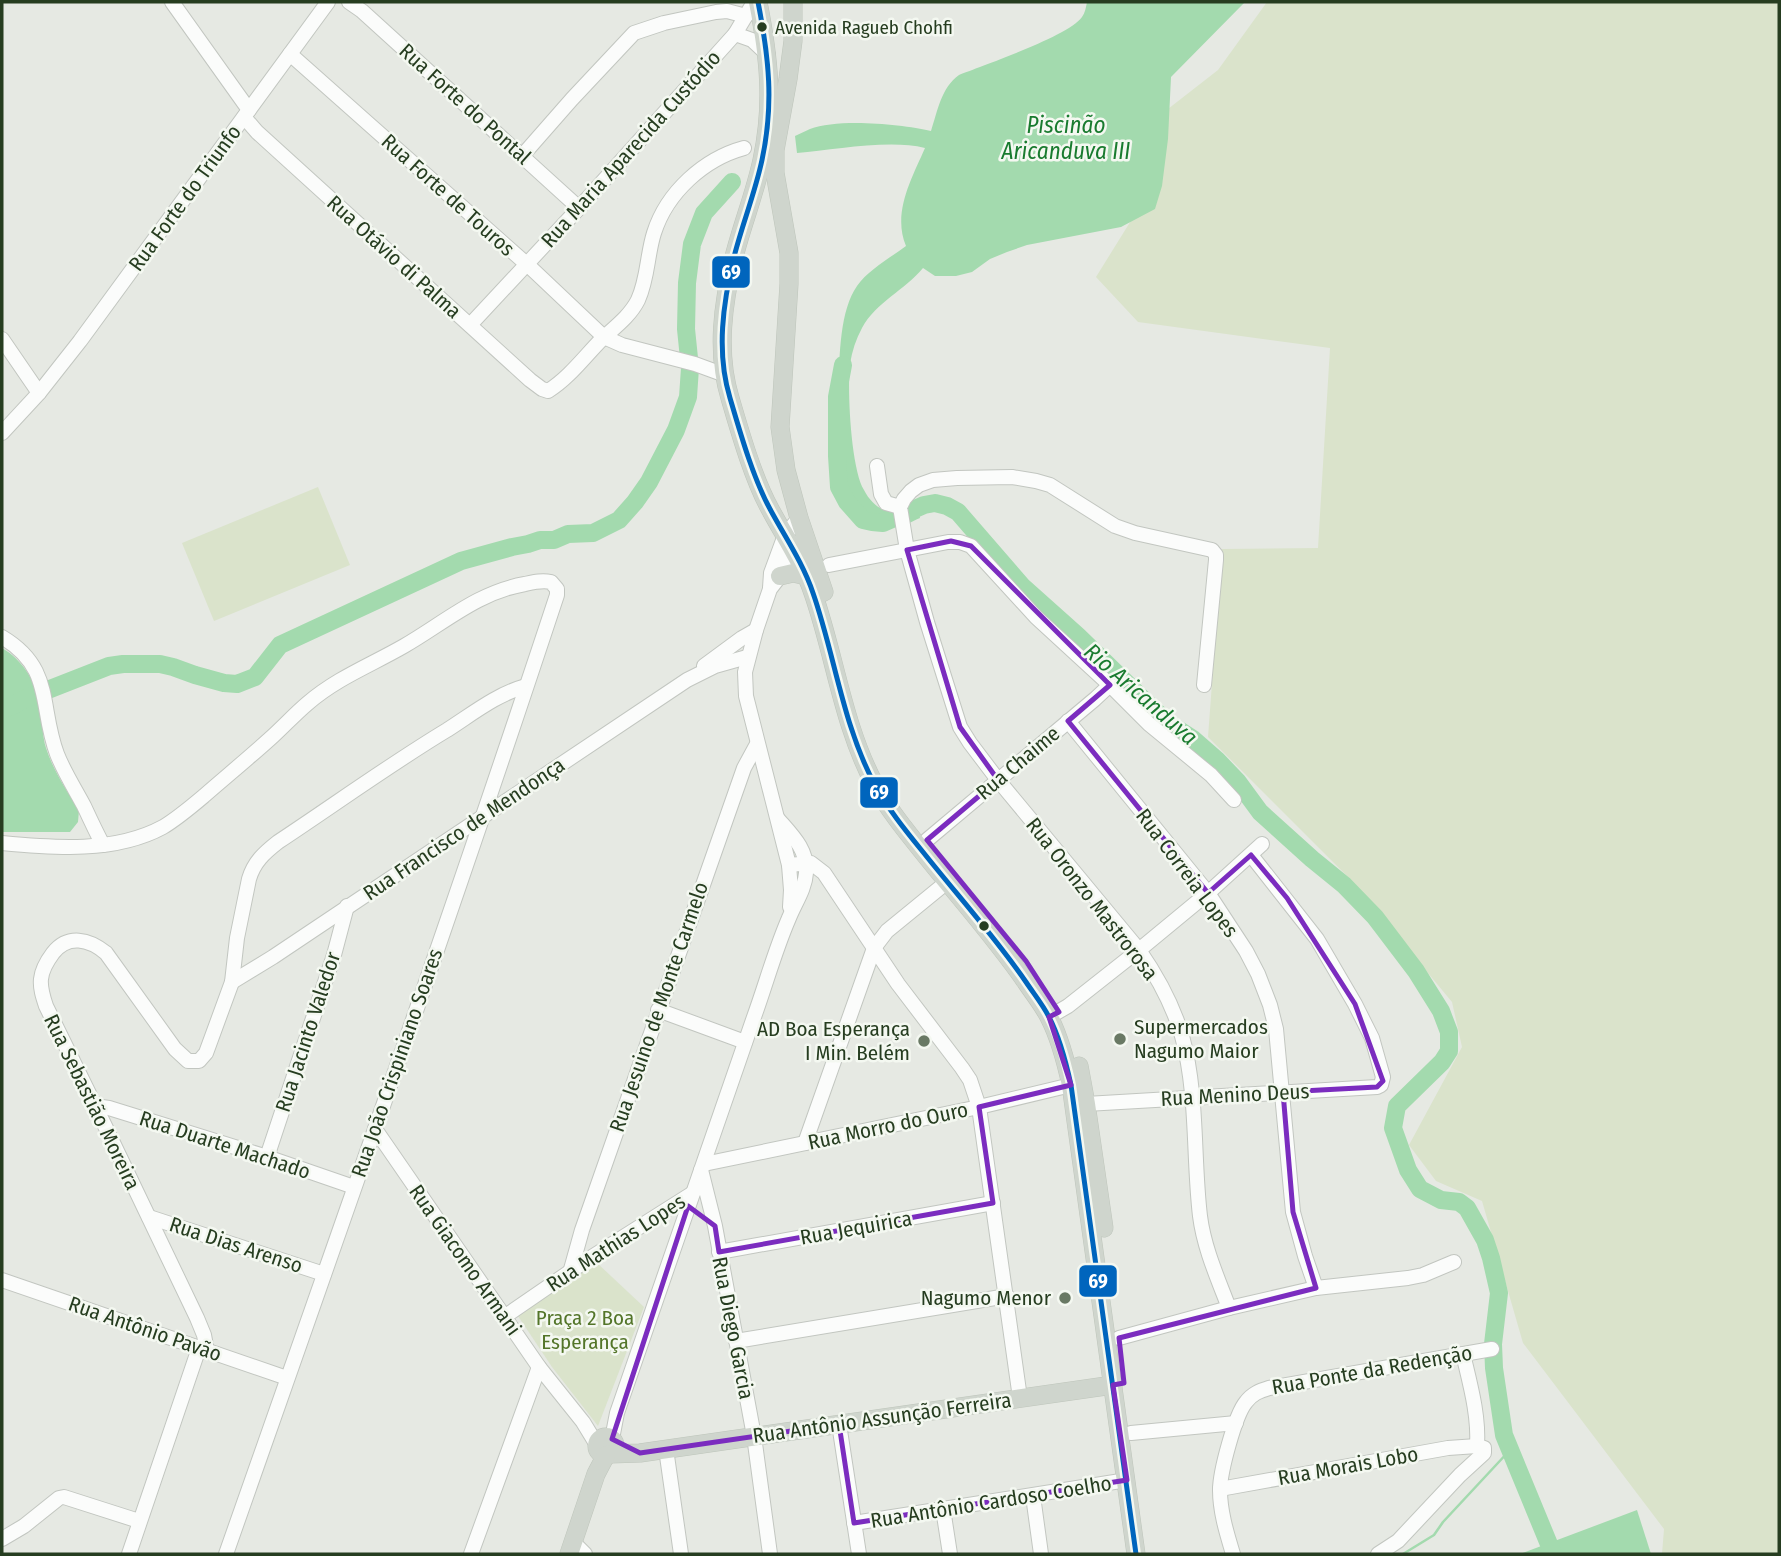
<svg xmlns="http://www.w3.org/2000/svg" width="1781" height="1556" font-family="'Fira Sans Condensed',sans-serif">
  <style>
    .green { fill: #dae3cb }
    .water { fill: #a3daae }
    .lines { fill: none; stroke-linecap: round; stroke-linejoin: round }
    .stream { stroke: #a3daae; stroke-width: 2.5 }
    .river { stroke: #a3daae; stroke-width: 18 }
    .minor-casing { stroke: #c2c6c0; stroke-width: 16 }
    .major-casing { stroke: #bec5bb; stroke-width: 19 }
    .minor { stroke: #fbfcfb; stroke-width: 14 }
    .major { stroke: #cfd5cd; stroke-width: 18 }
    .bus-1-casing { stroke: #f4f8f1; stroke-width: 10 }
    .bus-1 { stroke: #0065bd; stroke-width: 5 }
    .marked { fill: none; stroke: #7b2cbf; stroke-width: 5; stroke-linejoin: round }
    .bus-dot { fill: #263d20; stroke: #f4f8f1; stroke-width: 2.5 }
    .poi-dot { fill: #697964; stroke: #f4f8f1; stroke-width: 2.5 }
    .labels { text-anchor: middle; dominant-baseline: central; stroke-width: 5; stroke-linejoin: round; paint-order: stroke }
    .bus-label { font-size: 19px; fill: #263d20; stroke: #f4f8f1; text-anchor: start }
    .street-label { font-size: 21px; fill: #263d20; stroke: #f4f8f1 }
    .poi-label { font-size: 21px; fill: #263d20; stroke: #f4f8f1; text-anchor: end }
    .park-label { font-size: 21px; fill: #537529; stroke: #f4f8f1 }
    .water-label { font-size: 23px; font-style: italic; fill: #197b2f; stroke: #f4f8f1 }
    .line-badge { stroke: #f4f8f1; stroke-width: 2.5 }
    .badge-label { font-size: 19px; text-anchor: middle; font-weight: bold; fill: #fff }
  </style>
  <rect width="100%" height="100%" fill="#e6e9e3"/>
  <g class="green">
    <path d="M1267,2H1779V1554H1662L1664,1529L1523,1343L1482,1201L1436,1181L1409,1145L1462,1047L1452,1002L1349,878L1208,737L1222,549L1318,548L1330,348L1138,322L1096,277L1132,219L1114,151L1218,70Z"/>
    <path d="M318,487L350,565L214,621L182,543Z"/>
    <path d="M596,1262L644,1307L598,1426L552,1367L518,1316Z"/>
  </g>
  <g class="water">
    <path d="M1087,2H1245L1171,77L1168,139L1162,186L1155,209L1121,227L1027,245L1007,252L990,259L972,272L956,276H935L923,268C905,290 876,302 862,328C856,339 852,351 850,364C847,389 851,469 864,490C869,500 877,508 887,511C898,515 908,510 918,507L920,518C912,521 904,527 895,527C879,529 869,521 859,509C836,478 840,443 839,407C839,374 837,314 857,286C868,270 890,258 906,246C892,213 912,178 925,148C889,139 834,150 797,153L795,136C800,134 805,131 810,129C838,118 902,124 931,131C938,110 941,88 959,75C984,65 1069,36 1082,17C1085,13 1086,7 1087,2Z"/>
    <path d="M2,648C23,660 39,685 41,710C43,723 42,736 46,748C53,770 67,791 79,810L78,822L70,832H2Z"/>
    <path d="M1637,1510L1651,1554H1520Z"/>
  </g>
  <g class="lines">
    <path class="stream" d="M1403,1554L1434,1535L1443,1522L1510,1450"/>
    <g class="river">
      <path d="M843,365L837,397V456L839,487L847,502L863,520L872,522L883,523L924,505L935,503L947,506L958,512L1022,586L1078,636L1152,708L1170,724L1193,739L1217,760L1238,782L1260,812L1312,859L1344,885L1375,917L1416,971L1441,1011L1449,1032V1051L1442,1062L1397,1106L1393,1128L1408,1170L1420,1189L1441,1200L1459,1202L1467,1208L1485,1240L1491,1258L1499,1293L1493,1344L1494,1368L1504,1435L1553,1554"/>
      <path d="M2,710L14,705L22,700L109,666L123,664H160L173,667L195,675L224,683L237,684L255,677L280,645L461,561L512,547L528,544L540,540H554L568,534L593,533L619,520L635,502L649,482L676,430L688,397L690,368L686,329L687,283L692,244L704,213L732,182"/>
    </g>
    <g class="minor-casing">
      <g id="minor">
        <path d="M172,2L249,110"/>
        <path d="M349,2L362,11L579,208"/>
        <path d="M735,34L752,40L768,55"/>
        <path d="M290,54L531,268L604,337L622,345L695,364L725,375"/>
        <path d="M244,117L257,132L530,380L542,389L548,391C569,378 585,356 602,339C615,327 630,316 638,300C648,278 647,255 654,233C667,192 704,159 744,148"/>
        <path d="M522,156L572,99L634,33L664,23L716,12L727,11L746,16"/>
        <path d="M470,325L579,208L735,34L754,2"/>
        <path d="M2,339L39,393"/>
        <path d="M2,433L39,393L80,341L328,2"/>
        <path d="M877,466L881,494L886,503L900,507"/>
        <path d="M829,565L948,542H960L971,546L1036,617L1110,685L1149,724L1211,775L1234,800"/>
        <path d="M770,588L771,573L785,535L799,518"/>
        <path d="M2,637C54,668 39,706 57,754C64,772 75,789 84,806C90,819 96,832 103,845"/>
        <path d="M704,666L742,638L756,630"/>
        <path d="M1204,685L1216,560V555L1212,550L1135,533L1115,526L1050,485L1036,481L1012,477L957,478L933,480L919,485L911,491L904,499L900,507L907,550L927,622L960,727L970,743L998,780L1139,950C1157,976 1173,1005 1182,1036C1198,1094 1193,1157 1200,1216C1204,1248 1218,1279 1229,1308"/>
        <path d="M1068,721L1208,893L1246,951L1258,974L1270,1005L1276,1029L1293,1212L1305,1256L1316,1288"/>
        <path d="M927,840L1095,699L1110,685"/>
        <path d="M2,843C54,848 115,853 163,827C178,818 192,806 205,795C228,775 251,756 273,736C285,725 296,713 308,703C337,678 371,665 404,646C444,623 478,592 525,584C534,582 542,580 551,582L557,589V595C451,916 338,1235 226,1554"/>
        <path d="M789,865L811,863L824,873L898,984L962,1068L970,1080L979,1107L1020,1398"/>
        <path d="M790,907L791,890L789,865L746,696L745,672L756,630L770,589L780,576L792,548L798,543"/>
        <path d="M232,982L273,957L687,680L715,666L747,657"/>
        <path d="M658,1010L745,1042"/>
        <path d="M1049,1017L1068,1006L1139,950L1208,893L1262,844"/>
        <path d="M1086,1104L1377,1087L1381,1085L1383,1077L1372,1038L1355,1004L1317,939L1251,855"/>
        <path d="M95,1106L109,1108L267,1157L354,1187"/>
        <path d="M375,1129L539,1367L583,1422L597,1445"/>
        <path d="M805,1143L874,948L887,931L947,882"/>
        <path d="M267,1157L334,955L347,906"/>
        <path d="M704,1164L979,1107L1071,1085"/>
        <path d="M701,1170L715,1226L754,1436L770,1554"/>
        <path d="M149,1217L324,1274"/>
        <path d="M719,1252L993,1203"/>
        <path d="M570,1273L582,1230L744,768L757,744"/>
        <path d="M2,1280L287,1378"/>
        <path d="M504,1317L584,1262L693,1193"/>
        <path d="M1119,1338L1229,1308L1316,1288L1408,1278L1423,1275L1454,1262"/>
        <path d="M736,1341L1007,1296"/>
        <path d="M207,1351L204,1335L197,1318L105,1126L46,1006C43,997 40,988 41,979C42,969 47,961 53,953C68,934 89,939 106,953L175,1049L188,1061H199L206,1053L232,982L237,938L249,879C254,862 264,853 278,842C334,805 389,765 447,730C472,714 497,694 526,686"/>
        <path d="M1463,1354C1470,1384 1479,1415 1477,1446"/>
        <path d="M839,1424L859,1554"/>
        <path d="M1131,1433L1236,1423"/>
        <path d="M612,1439L617,1413C663,1281 708,1149 754,1017C766,984 775,950 789,918C795,903 805,889 806,873C808,850 792,835 778,819"/>
        <path d="M666,1449L681,1554"/>
        <path d="M1220,1489L1448,1448L1477,1446"/>
        <path d="M1033,1496L1041,1554"/>
        <path d="M943,1509L950,1554"/>
        <path d="M854,1523L1127,1480"/>
        <path d="M2,1539L24,1526L59,1498L64,1497L139,1521"/>
        <path d="M573,1542L585,1554"/>
        <path d="M129,1554L199,1348"/>
        <path d="M471,1554L539,1367"/>
        <path d="M1233,1554C1227,1534 1220,1512 1220,1490C1220,1472 1235,1415 1246,1402C1252,1394 1259,1391 1269,1388L1492,1349"/>
        <path d="M1378,1554L1398,1541L1460,1475L1484,1453V1448L1477,1446"/>
      </g>
    </g>
    <g class="major-casing">
      <g id="major">
        <path d="M758,2C769,58 774,104 762,160C755,193 742,225 734,257C723,303 716,352 730,398C740,432 753,478 770,509C785,537 803,563 813,593C835,656 843,726 875,785C888,809 906,831 923,852C958,896 995,937 1026,982C1034,994 1043,1005 1049,1017C1060,1038 1066,1062 1071,1085L1136,1554"/>
        <path d="M793,2V41L788,79L775,150V173L789,253V284L780,427L786,470L799,518L824,592"/>
        <path d="M780,576L793,573L807,576"/>
        <path d="M1079,1066L1086,1104L1104,1228"/>
        <circle cx="606" cy="1446" r="9"/>
        <path d="M610,1454L640,1453L1113,1385"/>
        <path d="M569,1554L596,1474L606,1455"/>
      </g>
    </g>
    <use href="#minor" class="minor"/>
    <use href="#major" class="major"/>
    <g class="bus-1-casing">
      <path id="bus-1" d="M758,2C769,58 774,104 762,160C755,193 742,225 734,257C723,303 716,352 730,398C740,432 753,478 770,509C785,537 803,563 813,593C835,656 843,726 875,785C888,809 906,831 923,852C958,896 995,937 1026,982C1034,994 1043,1005 1049,1017C1060,1038 1066,1062 1071,1085L1136,1554"/>
    </g>
    <use href="#bus-1" class="bus-1"/>
  </g>
  <path class="marked" d="M951,541L971,546L1110,685L1068,721L1208,893L1251,855L1287,898L1355,1004L1383,1081L1377,1087L1283,1092L1293,1212L1316,1288L1119,1338L1124,1383L1113,1385L1127,1480L854,1523L839,1424L640,1453L612,1439L688,1206L715,1226L719,1252L993,1203L979,1107L1071,1085L1049,1017L1059,1012L1026,961L927,840L998,780L960,727L907,550Z"/>
  <g class="bus-dot">
    <circle cx="762" cy="27" r="6"/>
    <circle cx="984" cy="926" r="6"/>
  </g>
  <g class="poi-dot">
    <circle cx="1120" cy="1039" r="7"/>
    <circle cx="924" cy="1041" r="7"/>
    <circle cx="1065" cy="1298" r="7"/>
  </g>
  <g class="labels">
    <g class="bus-label">
      <text x="775" y="27">Avenida Ragueb Chohfi</text>
    </g>
    <g class="street-label">
      <text transform="translate(465 104) rotate(42)">Rua Forte do Pontal</text>
      <text transform="translate(631 149) rotate(-48)">Rua Maria Aparecida Custódio</text>
      <text transform="translate(448 195) rotate(42)">Rua Forte de Touros</text>
      <text transform="translate(185 198) rotate(-54)">Rua Forte do Triunfo</text>
      <text transform="translate(394 257) rotate(42)">Rua Otávio di Palma</text>
      <text transform="translate(1018 763) rotate(-40)">Rua Chaime</text>
      <text transform="translate(464 829) rotate(-34)">Rua Francisco de Mendonça</text>
      <text transform="translate(1187 873) rotate(53)">Rua Correia Lopes</text>
      <text transform="translate(1092 899) rotate(52)">Rua Oronzo Mastrorosa</text>
      <text transform="translate(659 1007) rotate(-71)">Rua Jesuino de Monte Carmelo</text>
      <text transform="translate(308 1032) rotate(-72)">Rua Jacinto Valedor</text>
      <text transform="translate(397 1063) rotate(-71)">Rua João Crispiniano Soares</text>
      <text transform="translate(1235 1095) rotate(-3)">Rua Menino Deus</text>
      <text transform="translate(92 1102) rotate(64)">Rua Sebastião Moreira</text>
      <text transform="translate(888 1126) rotate(-12)">Rua Morro do Ouro</text>
      <text transform="translate(225 1145) rotate(18)">Rua Duarte Machado</text>
      <text transform="translate(856 1228) rotate(-10)">Rua Jequirica</text>
      <text transform="translate(616 1243) rotate(-33)">Rua Mathias Lopes</text>
      <text transform="translate(236 1245) rotate(18)">Rua Dias Arenso</text>
      <text transform="translate(465 1260) rotate(55)">Rua Giacomo Armani</text>
      <text transform="translate(733 1328) rotate(79)">Rua Diego Garcia</text>
      <text transform="translate(145 1329) rotate(19)">Rua Antônio Pavão</text>
      <text transform="translate(1372 1370) rotate(-10)">Rua Ponte da Redenção</text>
      <text transform="translate(882 1418) rotate(-8)">Rua Antônio Assunção Ferreira</text>
      <text transform="translate(1348 1466) rotate(-10)">Rua Morais Lobo</text>
      <text transform="translate(991 1502) rotate(-9)">Rua Antônio Cardoso Coelho</text>
    </g>
    <g class="poi-label">
      <text x="1134" y="1027" text-anchor="start">Supermercados<tspan x="1134" dy="24">Nagumo Maior</tspan></text>
      <text x="910" y="1029">AD Boa Esperança<tspan x="910" dy="24">I Min. Belém</tspan></text>
      <text x="1051" y="1298">Nagumo Menor</text>
    </g>
    <g class="park-label">
      <text x="585" y="1318">Praça 2 Boa<tspan x="585" dy="24">Esperança</tspan></text>
    </g>
    <g class="water-label">
      <text x="1066" y="125">Piscinão<tspan x="1066" dy="26">Aricanduva III</tspan></text>
      <text transform="translate(1141 694) rotate(41)">Rio Aricanduva</text>
    </g>
  </g>
  <g class="line-badge">
    <rect x="711" y="255" width="40" height="34" rx="7" fill="#0065bd"/>
    <rect x="859" y="776" width="40" height="33" rx="7" fill="#0065bd"/>
    <rect x="1078" y="1264" width="40" height="34" rx="7" fill="#0065bd"/>
  </g>
  <g class="badge-label">
    <text x="731" y="279">69</text>
    <text x="879" y="799">69</text>
    <text x="1098" y="1288">69</text>
  </g>
  <rect width="1781" height="1556" fill="none" stroke="#263d20" stroke-width="7"/>
</svg>
